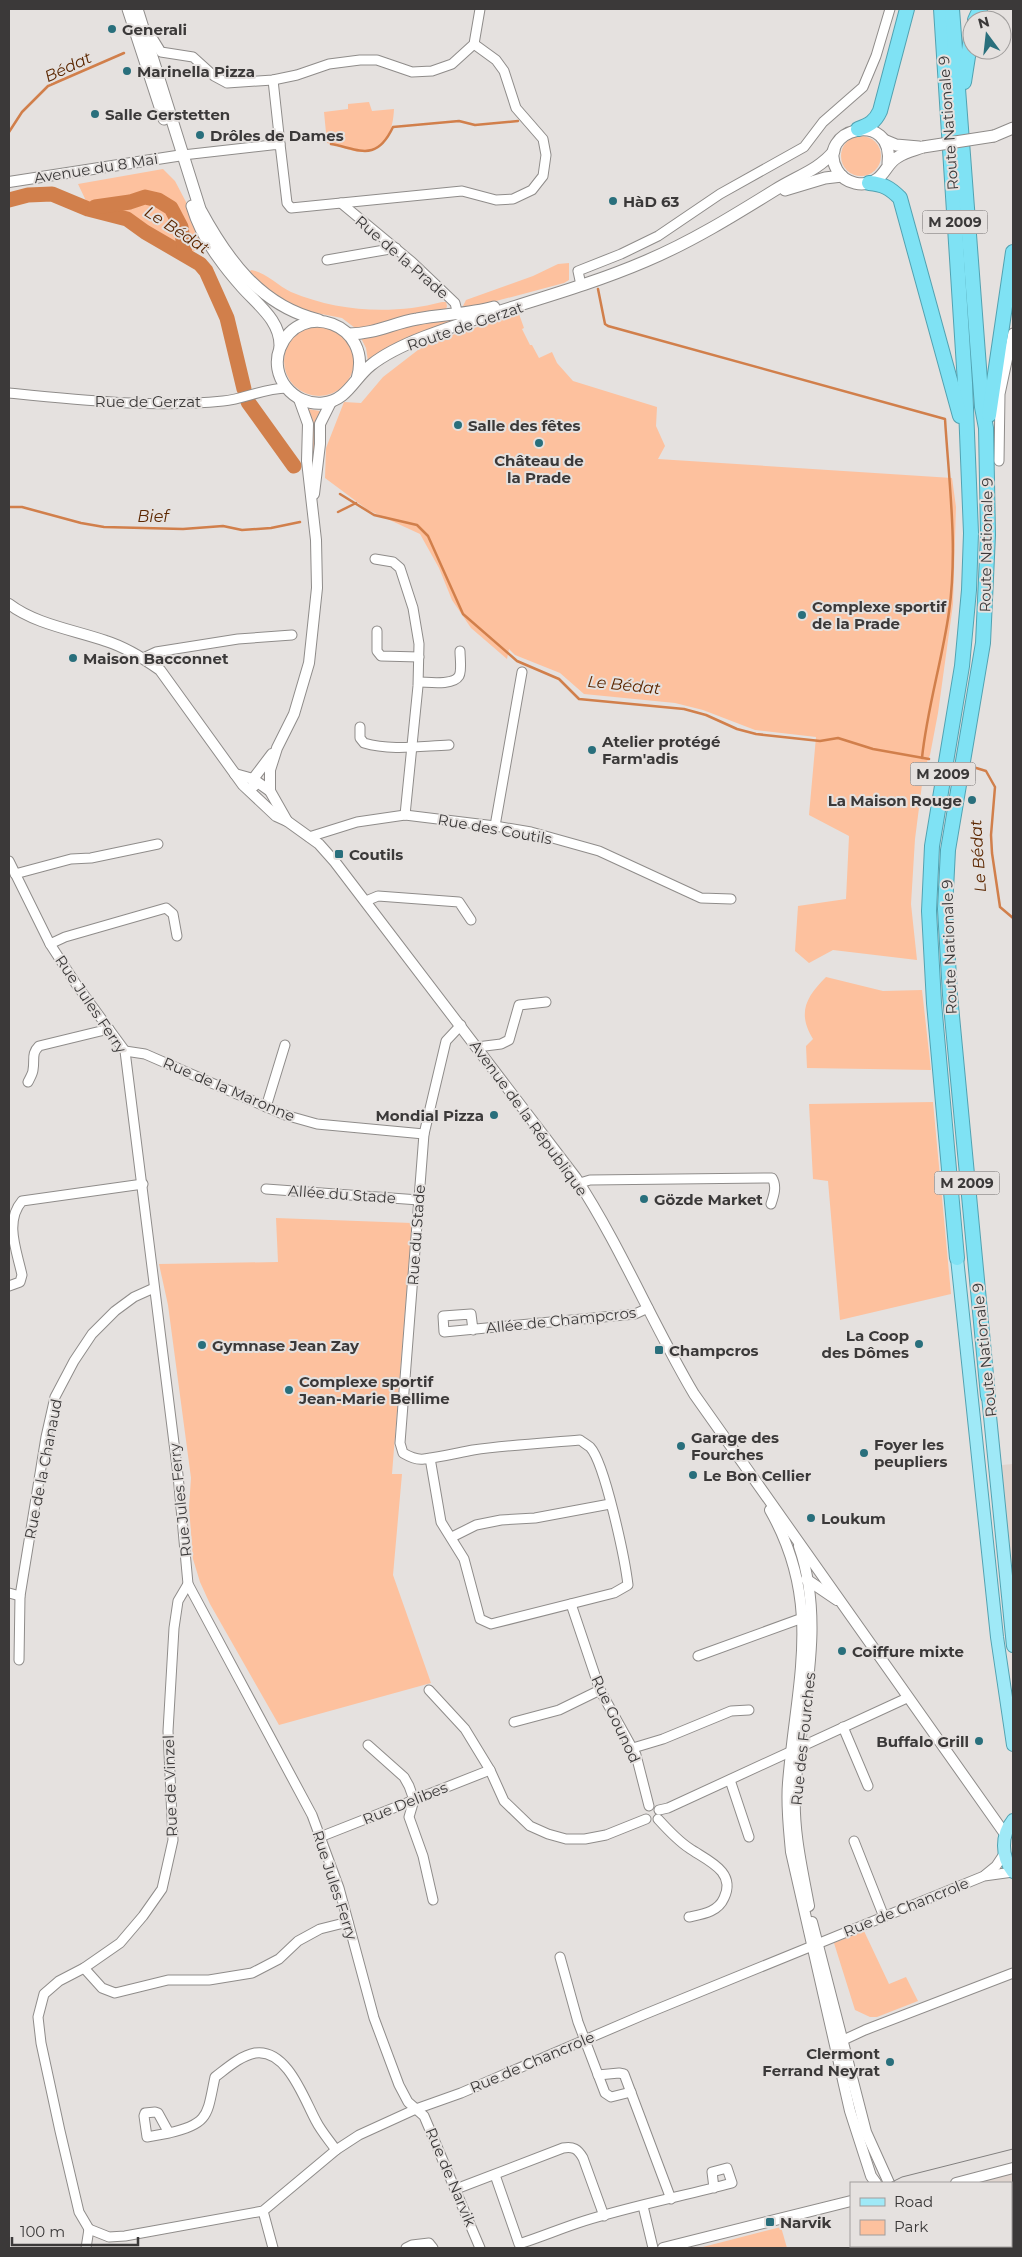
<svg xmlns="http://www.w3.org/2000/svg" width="1022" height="2257" font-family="Montserrat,sans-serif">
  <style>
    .built { fill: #dfd4ce }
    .green { fill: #fdc19e }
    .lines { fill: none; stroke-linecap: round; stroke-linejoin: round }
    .stream { stroke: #d17f4b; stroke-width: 2.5 }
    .river { stroke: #d17f4b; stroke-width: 15 }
    .minor-casing { stroke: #8f8c8a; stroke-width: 11 }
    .tertiary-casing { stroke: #8f8c8a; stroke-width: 12 }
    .secondary-casing { stroke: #8f8c8a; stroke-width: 13 }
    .primary-casing { stroke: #52a2b1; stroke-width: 14 }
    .trunk-casing { stroke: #52a2b1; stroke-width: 16 }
    .minor { stroke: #fff; stroke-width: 9 }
    .tertiary { stroke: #fff; stroke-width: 10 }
    .secondary { stroke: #fff; stroke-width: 11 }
    .primary { stroke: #9fe9f7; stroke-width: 12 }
    .trunk { stroke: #7fe2f4; stroke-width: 14 }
    .tram { stroke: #82807f; stroke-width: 1 }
    .secondary-bridge-casing { stroke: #8f8c8a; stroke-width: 13; stroke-linecap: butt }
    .secondary-bridge { stroke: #fff; stroke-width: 11 }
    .poi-dot { fill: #296f7c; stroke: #e5e1df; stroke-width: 2 }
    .labels { text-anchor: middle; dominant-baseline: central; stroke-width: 4; stroke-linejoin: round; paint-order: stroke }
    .shield { fill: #e5e1df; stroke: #6e6b6b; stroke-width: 1 }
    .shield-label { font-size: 14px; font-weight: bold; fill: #3b3939 }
    .poi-label { font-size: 15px; font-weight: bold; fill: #3b3939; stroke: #e5e1df; text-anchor: start }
    .street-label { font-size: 15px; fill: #3b3939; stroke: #e5e1df }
    .water-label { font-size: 16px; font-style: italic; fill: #5c2700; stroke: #e5e1df }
  </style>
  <rect width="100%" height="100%" fill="#e5e1df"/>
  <g class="built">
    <path d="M1013,1464V1633L991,1466Z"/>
    <path d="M1013,2163V2248H898L897,2246H1011V2183H948Z"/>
  </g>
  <g class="green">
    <path d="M369,102L372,111L394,109C393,133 384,156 354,151C345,149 337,145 327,143L324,112L348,109V104Z"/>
    <circle cx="861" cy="156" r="20"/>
    <path d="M163,169L175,181L208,244L192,252L111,212L89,207L78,184Z"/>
    <path d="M569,263V280L564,283L470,308L463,306L466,300L533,276L558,264Z"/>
    <path d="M251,270C265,272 278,286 291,292C339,312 393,315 442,302H446L447,306L445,313L381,327L355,328L342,318L296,309L256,283L248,274Z"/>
    <path d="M519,314L524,328L522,329L530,345H532L539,358L552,352L557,363L573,381L657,407L656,426L665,446L658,459L952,478L956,507L953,604L938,713L930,755L924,769L915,839L911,904L917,960L833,950L809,963L795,951L798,906L846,899L849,836L809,815L816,737L755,730L703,710L675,703L584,694L560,673L515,655L509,649L507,659L471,628L452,600L439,568L420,534L368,510L325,478L326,448L344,402L361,403L383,377L427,343Z"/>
    <path d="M460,317L461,320L368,361L366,348L361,338L419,323Z"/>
    <circle cx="319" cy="361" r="35"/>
    <path d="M308,409L320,411L316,420L317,438L312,468H310L311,422Z"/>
    <path d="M826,977L883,991L922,990L931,1070L807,1068L806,1046L813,1039C797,1013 806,997 826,977Z"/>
    <path d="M933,1102L951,1294L840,1320L828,1181L813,1179L809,1104Z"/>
    <path d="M276,1218L412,1223L392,1474H402L393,1575L431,1683L279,1725L210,1604L200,1582L193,1559L189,1507L191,1478L168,1305L159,1264L278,1262Z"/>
    <path d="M864,1931L889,1984L906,1977L918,2001L877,2017H870L855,2010L834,1943Z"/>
    <path d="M781,2227L787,2248H699Z"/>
  </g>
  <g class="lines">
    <g class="stream">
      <path d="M9,132L22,112L48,86L124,53"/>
      <path d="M331,144C359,149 376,163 393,127L459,121L475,125L518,121"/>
      <path d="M598,289L605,324L608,326L945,419C949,483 958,548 949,612C942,661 927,709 922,758"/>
      <path d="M340,494L374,515L417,525L428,536L463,614L517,661L559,679L579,699L684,709L706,715L737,729L756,734L820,741L838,738L873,749L929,759"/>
      <path d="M9,507H22L81,523L104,527L183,529L223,526L242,530L271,528L300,522"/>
      <path d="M338,512L356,503"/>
      <path d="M973,767L986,771L995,787L991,835L992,853L1000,907L1013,918"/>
    </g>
    <g class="river">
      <path d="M9,200L28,195L52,194L88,209L127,219L145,232L200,264L206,271L227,318L244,389"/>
      <path d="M95,207L130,202L145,197L158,200L171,208L181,227L185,254"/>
      <path d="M248,402L294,466"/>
    </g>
    <g class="minor-casing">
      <g id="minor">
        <path d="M146,40L153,39L161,52L193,57L214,76L227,83L273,80L297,75L329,64L360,60H377L412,72L432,71L452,64L474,44L480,9"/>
        <path d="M273,80L280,144"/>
        <path d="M183,155L280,144L287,203L291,208L462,191L496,200L513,199L532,190L543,176L546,155L543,139L516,108L504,71L496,60L474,44"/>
        <path d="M341,203L412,262L455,303L458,315"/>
        <path d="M327,260L396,248"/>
        <path d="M581,285L578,271L621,254L658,236L720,194L804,147L823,122L863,87L876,56L890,9"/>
        <path d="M9,393C78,400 153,408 223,401C245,399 264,388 287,388"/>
        <path d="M999,461L1000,394L1013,333"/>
        <path d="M375,559L393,562L400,568L413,608L419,644L418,686L405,815"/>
        <path d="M377,631V651L381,656L419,657"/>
        <path d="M143,658L156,652L238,639L292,635"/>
        <path d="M419,682C428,682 453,686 459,676C462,671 460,658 460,651"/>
        <path d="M360,727V738L364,743C391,751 421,746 449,745"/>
        <path d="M495,826L522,672"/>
        <path d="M309,837L357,822L405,815L495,826L531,832L599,851L701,898L731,899"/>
        <path d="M9,861L50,944L76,984L125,1051L178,1475L188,1584L312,1815L339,1888L374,2018L399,2085L408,2102L424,2116L480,2248"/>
        <path d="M15,874L71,859L91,858L158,844"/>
        <path d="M366,901L378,896L459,902L471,920"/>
        <path d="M50,944L65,937L166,908L173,914L177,936"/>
        <path d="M477,1047L501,1044L509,1040L519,1005L546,1002"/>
        <path d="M125,1051L145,1054L285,1115L317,1124L424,1134"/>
        <path d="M28,1082C30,1078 33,1073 33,1070C35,1059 31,1054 39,1046L109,1029"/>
        <path d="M266,1107L285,1045"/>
        <path d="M580,1183L590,1180L772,1178C777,1186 774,1195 771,1204"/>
        <path d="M266,1189L419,1200"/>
        <path d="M9,1286L20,1282L22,1275C17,1251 4,1222 22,1201L143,1184"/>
        <path d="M473,1330L471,1314L443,1316L444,1332L635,1314L648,1308"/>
        <path d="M430,1458L441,1522L464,1559L480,1619L491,1624L614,1593L628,1585C625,1560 605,1463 590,1447C587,1445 583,1442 580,1440C545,1443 509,1445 473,1450C457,1453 441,1457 424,1459C416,1460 410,1457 403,1453L400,1443L424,1134L446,1041L461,1025"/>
        <path d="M452,1537L476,1525L501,1520L535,1518L610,1504"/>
        <path d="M9,1593L20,1596"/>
        <path d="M571,1604L600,1690L636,1755L649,1806"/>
        <path d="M698,1656L808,1616"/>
        <path d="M19,1660L20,1596L46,1437L55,1397L74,1361L92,1334L115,1311L134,1297L154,1288"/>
        <path d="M429,1690L465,1729L490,1770L504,1801L530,1826L548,1834L566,1839H585L606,1835L646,1819"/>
        <path d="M514,1722L559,1710L600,1690"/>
        <path d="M843,1727L868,1786"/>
        <path d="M368,1745L404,1777L409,1786L414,1800L409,1817L423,1856L433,1900"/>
        <path d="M633,1748L663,1739L731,1711L749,1710"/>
        <path d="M730,1780L749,1837"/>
        <path d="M659,1810L668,1808L907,1698"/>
        <path d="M658,1819C668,1830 677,1840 689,1848C706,1860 737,1871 724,1898C718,1912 703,1914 689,1917"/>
        <path d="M320,1837L490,1770"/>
        <path d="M854,1841L884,1917"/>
        <path d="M985,1875L996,1866L1004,1854"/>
        <path d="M560,1957L578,2022L605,2093L611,2097L631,2092"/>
        <path d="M84,1968L102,1988L115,1993L168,1980H209L252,1973L279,1959L298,1941L320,1929L348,1922"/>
        <path d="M837,2043L865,2030L1013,1973"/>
        <path d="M598,2075L619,2073L624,2074L671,2199"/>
        <path d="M169,2133L147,2137L144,2116L145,2113L155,2112L158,2113L169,2133C210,2124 207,2114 215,2077C227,2068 240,2056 255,2053C287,2048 304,2099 316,2121C321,2131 329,2140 336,2150"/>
        <path d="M495,2175L519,2244C541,2237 562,2228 584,2221C632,2206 683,2196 732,2183L727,2168L712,2172L714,2188"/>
        <path d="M456,2189L563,2148C573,2146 578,2149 583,2158L604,2216"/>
        <path d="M1011,2196L1013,2195"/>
        <path d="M643,2206L653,2248"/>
        <path d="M263,2211L273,2248"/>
        <path d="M89,2229L109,2237L125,2236L263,2211L336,2150L359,2135L416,2109L461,2093L643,2015L984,1876L1013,1872"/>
        <path d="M89,2229L79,2212L60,2131L41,2043L38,2017L44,1994L59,1981L84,1968L120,1943L143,1916L162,1889L173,1840L168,1731L174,1628L178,1601L188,1584"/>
        <path d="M86,2248L89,2229"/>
        <path d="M406,2248L412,2245L429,2243L433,2248"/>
        <path d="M921,2248L923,2246"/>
      </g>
    </g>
    <g class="tertiary-casing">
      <g id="tertiary">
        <path d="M9,182L183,155"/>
        <path d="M314,494L320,444V424L331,402"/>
        <path d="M9,604C35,624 74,630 106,641C125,647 143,658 160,670L243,785L276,816L287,821L319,844L335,862L576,1178C621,1247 652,1323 694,1394L1005,1834"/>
        <path d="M235,774L253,779L270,791L287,821"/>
        <path d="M254,786L253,779L272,754"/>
        <path d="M270,791V770L277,748L294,714L309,663L317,588L316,540L307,461L308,424L299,399"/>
        <path d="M770,1510C824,1605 796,1682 788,1783C786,1806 789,1829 791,1852L850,2111L871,2176L876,2183"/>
        <path d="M799,1546C827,1627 800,1710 795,1792C793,1830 802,1868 809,1906"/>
        <path d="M806,1579L837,1600"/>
        <path d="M812,1922L866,2132L889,2183"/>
        <path d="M956,2183L1013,2168"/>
        <path d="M897,2246V2248"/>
        <path d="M904,2246V2248"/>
        <path d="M663,2248L851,2201"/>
      </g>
    </g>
    <g class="secondary-casing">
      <g id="secondary">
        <path d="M128,9L164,119"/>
        <path d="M137,9L200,209C227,259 260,306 319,320"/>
        <path d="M994,136L1013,128"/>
        <path d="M884,140L896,145L919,147"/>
        <path d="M888,164C895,108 814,129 837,170C845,184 864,188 877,179C886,173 888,162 898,157C905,152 915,150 923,147"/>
        <path d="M785,190L825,178L842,176"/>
        <path d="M192,206C197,223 207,242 218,257C225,267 234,278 242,287C258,305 281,321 280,347"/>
        <path d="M349,334C375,334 393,323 417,319C443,314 469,314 494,307"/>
        <path d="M357,379C374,324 300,298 280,348C269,376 293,406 323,403C347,401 354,378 371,365C386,353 406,344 424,337C497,309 574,292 646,261C691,242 733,216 775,190C795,177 819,170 834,151"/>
      </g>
    </g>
    <g class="primary-casing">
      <g id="primary">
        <path d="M957,1258L997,1637L1013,1745"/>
        <path d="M988,1396L1013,1646"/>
        <path d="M1013,1820C1001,1835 1001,1856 1013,1872"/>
      </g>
    </g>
    <g class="trunk-casing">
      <g id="trunk">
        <path d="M941,9L965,383L971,533L969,590L962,666L932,846L929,911L934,1003L957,1258"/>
        <path d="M952,9L982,407L986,428L988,535L983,643L948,850L945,909L950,995L988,1396"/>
        <path d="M975,20L980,9"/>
        <path d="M964,82L972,31"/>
        <path d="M858,129C869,125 875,122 880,111L907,9"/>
        <path d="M869,183C883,184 890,188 900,198L960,416"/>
        <path d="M989,415L1013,252"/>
      </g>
    </g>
    <use href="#minor" class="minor"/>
    <use href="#tertiary" class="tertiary"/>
    <use href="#secondary" class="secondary"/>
    <use href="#primary" class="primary"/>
    <use href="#trunk" class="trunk"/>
    <g class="tram">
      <path d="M890,2183L902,2177L1013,2149"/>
      <path d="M886,2246L887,2248"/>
    </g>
    <g class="secondary-bridge-casing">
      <path id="secondary-bridge" d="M923,147L994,136"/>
    </g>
    <use href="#secondary-bridge" class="secondary-bridge"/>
  </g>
  <g class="poi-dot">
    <circle cx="112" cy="29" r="5"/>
    <circle cx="127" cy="71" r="5"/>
    <circle cx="95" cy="114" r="5"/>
    <circle cx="200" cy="135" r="5"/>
    <circle cx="613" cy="201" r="5"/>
    <circle cx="458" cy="425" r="5"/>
    <circle cx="539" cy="443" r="5"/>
    <circle cx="802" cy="615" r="5"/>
    <circle cx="73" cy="658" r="5"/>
    <circle cx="592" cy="750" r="5"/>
    <circle cx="972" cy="800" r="5"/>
    <rect x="334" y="849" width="10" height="10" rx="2.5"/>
    <circle cx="494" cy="1115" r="5"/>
    <circle cx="644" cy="1199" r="5"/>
    <circle cx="919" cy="1344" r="5"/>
    <circle cx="202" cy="1345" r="5"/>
    <rect x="654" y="1345" width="10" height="10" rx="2.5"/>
    <circle cx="289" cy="1390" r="5"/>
    <circle cx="681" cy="1446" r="5"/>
    <circle cx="864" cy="1453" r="5"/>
    <circle cx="693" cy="1475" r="5"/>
    <circle cx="811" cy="1518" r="5"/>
    <circle cx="842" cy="1651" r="5"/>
    <circle cx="979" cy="1741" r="5"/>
    <circle cx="890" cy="2062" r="5"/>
    <rect x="765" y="2217" width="10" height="10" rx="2.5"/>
  </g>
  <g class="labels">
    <g class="shield">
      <rect x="922.5" y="210.5" width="65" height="23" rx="4"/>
      <rect x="910.5" y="762.5" width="65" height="23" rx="4"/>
      <rect x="934.5" y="1171.5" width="65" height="23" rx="4"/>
    </g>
    <g class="shield-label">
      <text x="955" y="222">M 2009</text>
      <text x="943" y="774">M 2009</text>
      <text x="967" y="1183">M 2009</text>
    </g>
    <g class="poi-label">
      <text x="122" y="29">Generali</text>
      <text x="137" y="71">Marinella Pizza</text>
      <text x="105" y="114">Salle Gerstetten</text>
      <text x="210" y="135">Drôles de Dames</text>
      <text x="623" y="201">HàD 63</text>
      <text x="468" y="425">Salle des fêtes</text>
      <text x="539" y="460" text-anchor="middle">Château de<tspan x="539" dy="17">la Prade</tspan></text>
      <text x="812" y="606">Complexe sportif<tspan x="812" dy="17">de la Prade</tspan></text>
      <text x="83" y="658">Maison Bacconnet</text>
      <text x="602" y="741">Atelier protégé<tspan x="602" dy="17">Farm'adis</tspan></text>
      <text x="962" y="800" text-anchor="end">La Maison Rouge</text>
      <text x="349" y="854">Coutils</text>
      <text x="484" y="1115" text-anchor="end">Mondial Pizza</text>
      <text x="654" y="1199">Gözde Market</text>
      <text x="909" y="1335" text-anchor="end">La Coop<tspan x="909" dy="17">des Dômes</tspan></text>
      <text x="212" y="1345">Gymnase Jean Zay</text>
      <text x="669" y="1350">Champcros</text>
      <text x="299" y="1381">Complexe sportif<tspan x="299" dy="17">Jean-Marie Bellime</tspan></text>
      <text x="691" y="1437">Garage des<tspan x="691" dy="17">Fourches</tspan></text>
      <text x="874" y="1444">Foyer les<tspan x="874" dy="17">peupliers</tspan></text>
      <text x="703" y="1475">Le Bon Cellier</text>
      <text x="821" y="1518">Loukum</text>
      <text x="852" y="1651">Coiffure mixte</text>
      <text x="969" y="1741" text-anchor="end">Buffalo Grill</text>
      <text x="880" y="2053" text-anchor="end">Clermont<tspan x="880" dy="17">Ferrand Neyrat</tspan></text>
      <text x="780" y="2222">Narvik</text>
    </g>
    <g class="street-label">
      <text transform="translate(948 123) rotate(-94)">Route Nationale 9</text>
      <text transform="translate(96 168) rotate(-9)">Avenue du 8 Mai</text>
      <text transform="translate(402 257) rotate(41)">Rue de la Prade</text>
      <text transform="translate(465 326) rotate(-19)">Route de Gerzat</text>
      <text x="148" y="401">Rue de Gerzat</text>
      <text transform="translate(986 545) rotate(-89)">Route Nationale 9</text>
      <text transform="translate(495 829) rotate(10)">Rue des Coutils</text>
      <text transform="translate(949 947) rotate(-92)">Route Nationale 9</text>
      <text transform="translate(91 1004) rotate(56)">Rue Jules Ferry</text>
      <text transform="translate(229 1089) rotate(23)">Rue de la Maronne</text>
      <text transform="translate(529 1118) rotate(54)">Avenue de la République</text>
      <text transform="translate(342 1194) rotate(4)">Allée du Stade</text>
      <text transform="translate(416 1235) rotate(-86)">Rue du Stade</text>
      <text transform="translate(561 1320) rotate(-6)">Allée de Champcros</text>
      <text transform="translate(984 1350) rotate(-96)">Route Nationale 9</text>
      <text transform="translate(43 1469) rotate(-79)">Rue de la Chanaud</text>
      <text transform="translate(180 1500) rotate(-96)">Rue Jules Ferry</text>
      <text transform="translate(616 1719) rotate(65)">Rue Gounod</text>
      <text transform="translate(803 1739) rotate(-84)">Rue des Fourches</text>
      <text transform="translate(170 1786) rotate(-92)">Rue de Vinzel</text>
      <text transform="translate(405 1803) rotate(-22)">Rue Delibes</text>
      <text transform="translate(335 1885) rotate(72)">Rue Jules Ferry</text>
      <text transform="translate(906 1907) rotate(-22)">Rue de Chancrole</text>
      <text transform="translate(532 2062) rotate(-23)">Rue de Chancrole</text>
      <text transform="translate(451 2177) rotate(67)">Rue de Narvik</text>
    </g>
    <g class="water-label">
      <text transform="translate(68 67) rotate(-25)">Bédat</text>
      <text transform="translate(177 230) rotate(33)">Le Bédat</text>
      <text x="153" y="516">Bief</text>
      <text transform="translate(624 685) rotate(6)">Le Bédat</text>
      <text transform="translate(978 856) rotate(-94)">Le Bédat</text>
    </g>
  </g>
  <rect width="1022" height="2257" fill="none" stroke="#3b3939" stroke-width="20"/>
  <rect x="850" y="2182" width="162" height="65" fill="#e5e1df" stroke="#a19e9d"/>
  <rect x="860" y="2198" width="25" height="8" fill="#9fe9f7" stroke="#a19e9d"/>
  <text x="894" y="2207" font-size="15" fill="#3b3939">Road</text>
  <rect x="860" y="2220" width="25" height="15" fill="#fdc19e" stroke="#a19e9d"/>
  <text x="894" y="2232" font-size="15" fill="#3b3939">Park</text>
  <g transform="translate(987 35) rotate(345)"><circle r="24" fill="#e5e1df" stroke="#a19e9d"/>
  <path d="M0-4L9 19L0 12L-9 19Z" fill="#296f7c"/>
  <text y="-8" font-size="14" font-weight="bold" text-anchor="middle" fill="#3b3939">N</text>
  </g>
  <path d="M12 2237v8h126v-8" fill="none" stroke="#3b3939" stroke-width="2.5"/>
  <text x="20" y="2237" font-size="15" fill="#3b3939" stroke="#e5e1df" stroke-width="4" paint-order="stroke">100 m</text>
</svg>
